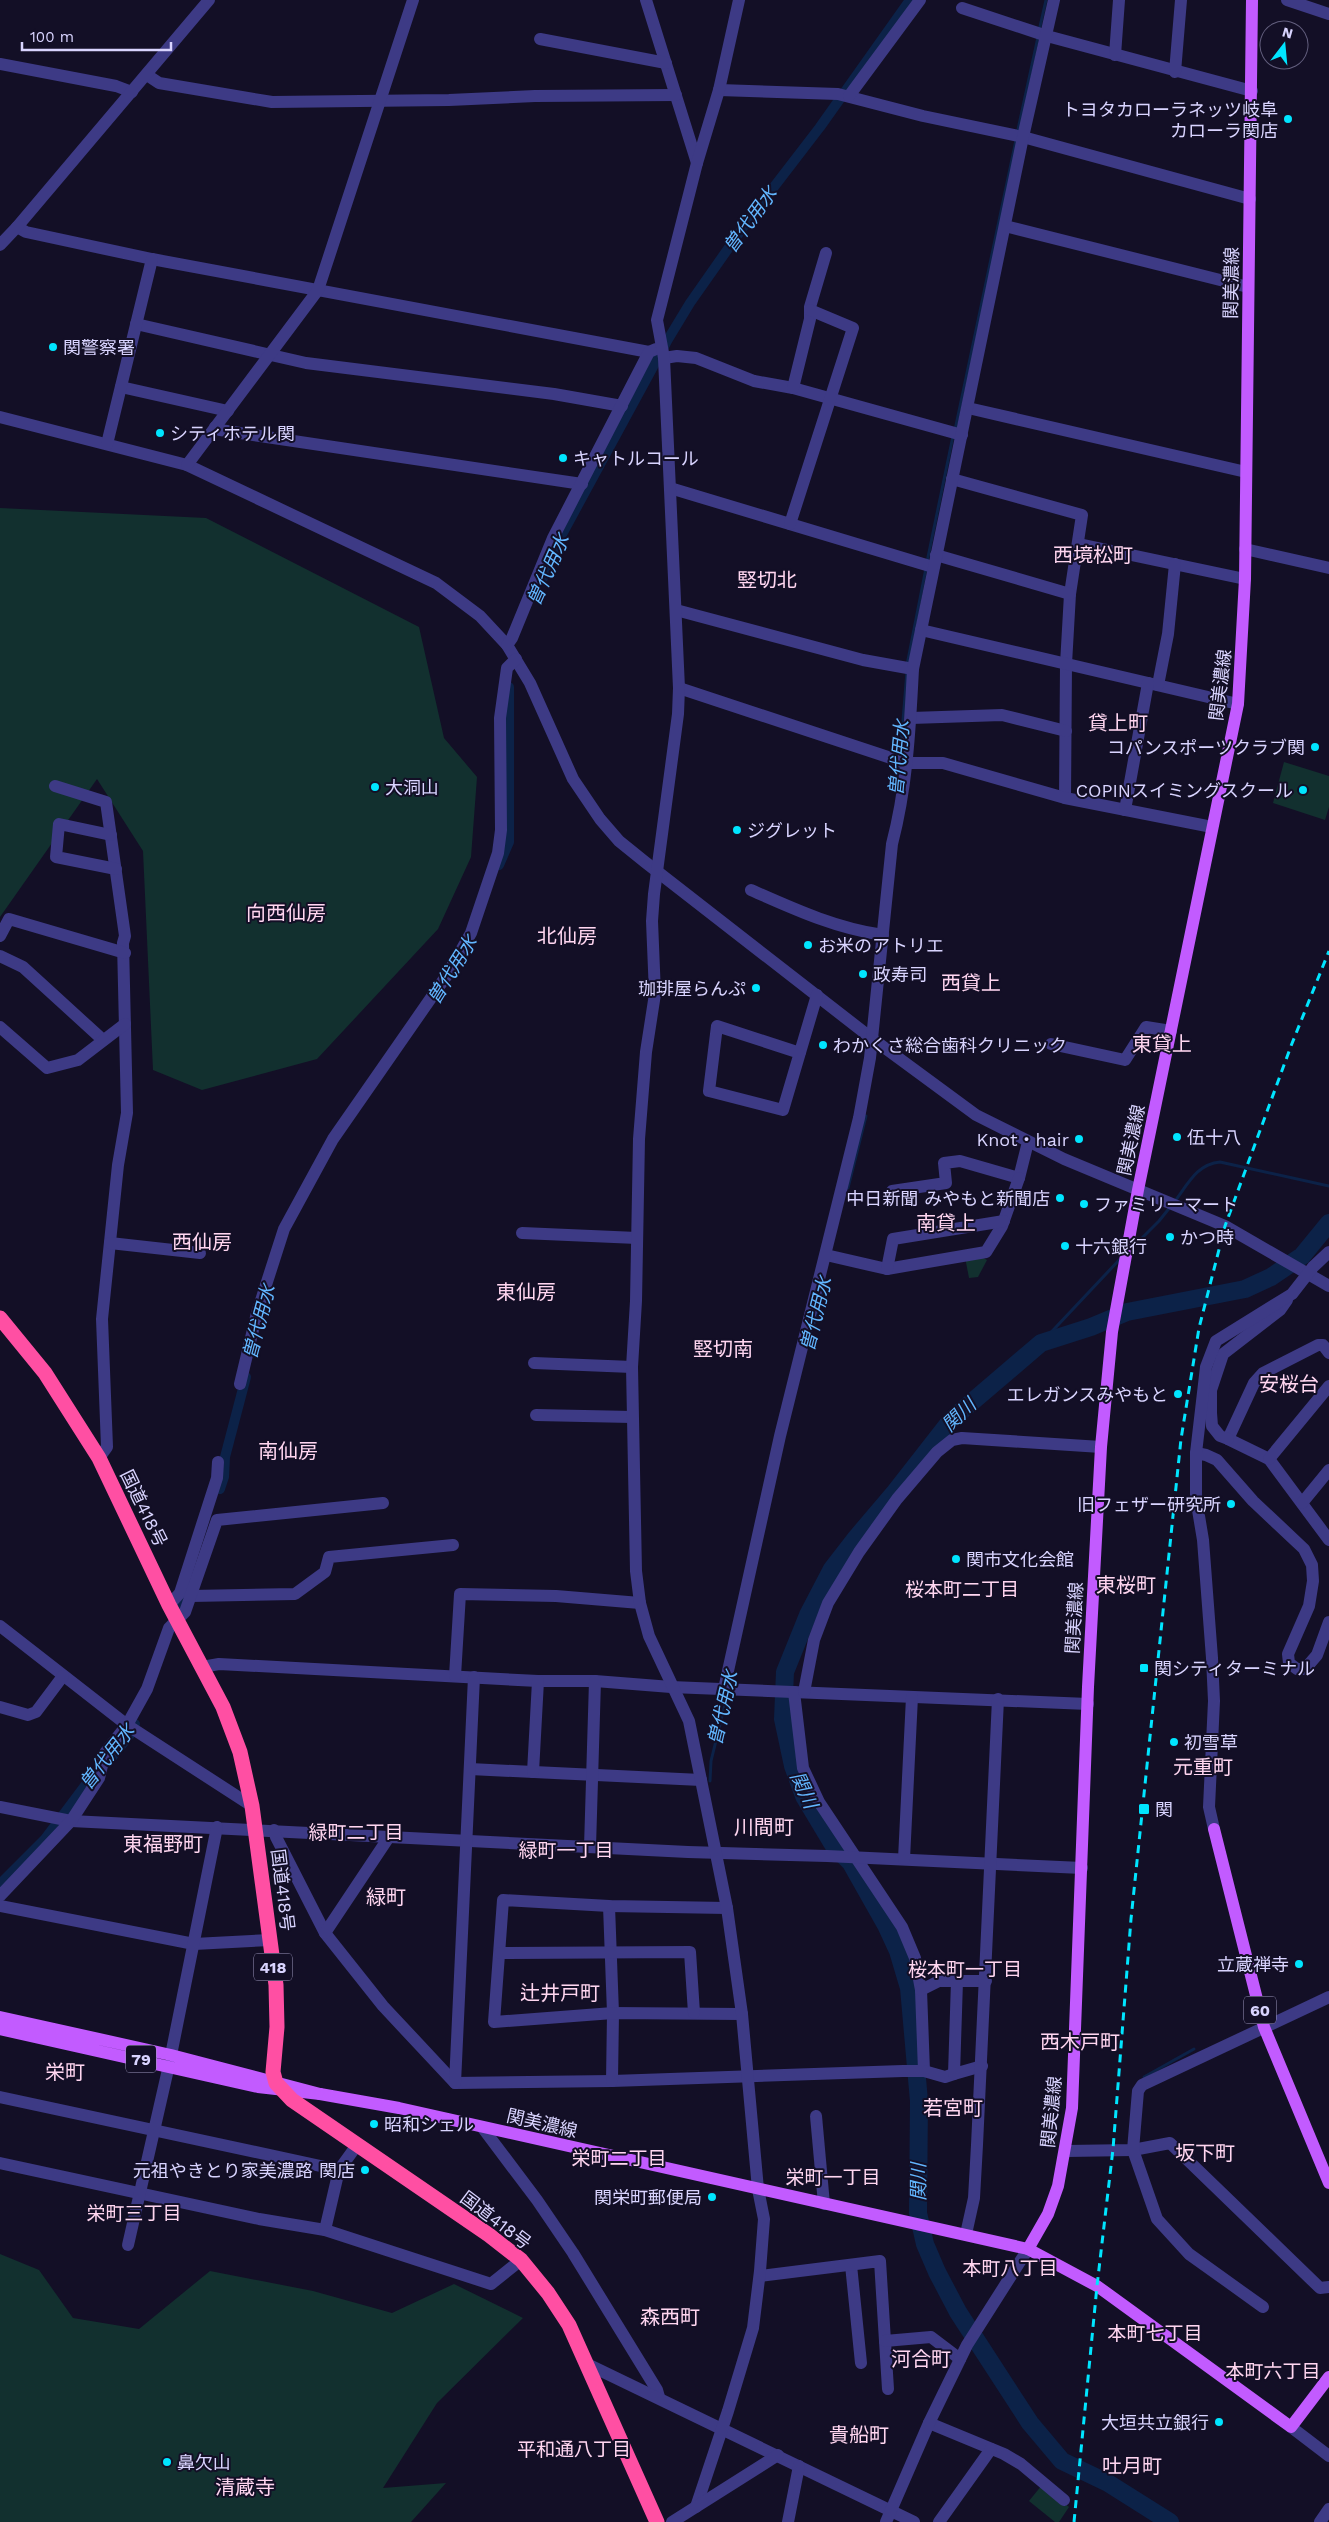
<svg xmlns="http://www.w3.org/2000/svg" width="1329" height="2522" font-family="'Work Sans','Noto Sans JP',sans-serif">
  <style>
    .green { fill: #12302f }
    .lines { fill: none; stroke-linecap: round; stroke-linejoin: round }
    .stream { stroke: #0c2248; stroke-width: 3 }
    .canal { stroke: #0c2248; stroke-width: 10 }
    .river { stroke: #0c2248; stroke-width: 18 }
    .minor { stroke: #3d3a85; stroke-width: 12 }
    .major { stroke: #c25bff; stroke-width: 12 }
    .highway { stroke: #ff4fa3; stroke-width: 15 }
    .rail { stroke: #00e5ff; stroke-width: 3; stroke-dasharray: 8 6; stroke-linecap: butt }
    .poi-dot { fill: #00e5ff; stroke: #130f26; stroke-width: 2 }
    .labels { text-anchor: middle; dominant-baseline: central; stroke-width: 4; stroke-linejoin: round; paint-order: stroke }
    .shield { fill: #130f26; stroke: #9e99be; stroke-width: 1 }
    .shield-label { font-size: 16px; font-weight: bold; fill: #d9d4ff }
    .poi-label { font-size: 18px; fill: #d9d4ff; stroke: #130f26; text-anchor: start }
    .street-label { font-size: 18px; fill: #d9d4ff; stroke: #130f26 }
    .water-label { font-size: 19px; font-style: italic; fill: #62b6ff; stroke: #130f26 }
    .neighbourhood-label { font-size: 19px; fill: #ffd6f0; stroke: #130f26 }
    .quarter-label { font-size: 20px; fill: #ffd6f0; stroke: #130f26 }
  </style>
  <rect width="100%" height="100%" fill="#130f26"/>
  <g class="green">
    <path d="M0,508L206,518L419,627L444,738L477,777L471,857L438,929L317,1059L202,1090L153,1070L143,851L97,779L0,917Z"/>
    <path d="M1284,762L1329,776V807L1325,820L1273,803Z"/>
    <path d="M980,1256L987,1260L978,1277L969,1278L965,1257Z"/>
    <path d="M0,2254L39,2270L73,2318L139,2329L210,2271L313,2291L392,2313L454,2284L523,2318L437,2403L383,2488L446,2483L411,2522H0Z"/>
    <path d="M1042,2485L1069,2507L1059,2522H1055L1029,2501Z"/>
  </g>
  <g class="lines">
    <g class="stream">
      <path d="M1039,31L1046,0"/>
      <path d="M1017,134L1038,37"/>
      <path d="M955,430L1016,140"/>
      <path d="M927,562L953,436"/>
      <path d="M907,665L926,568"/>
      <path d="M900,757L907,671"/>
      <path d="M897,787L899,763"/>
      <path d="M848,1188L866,1116"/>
      <path d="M1175,1201C1188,1184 1197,1164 1220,1162L1329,1186"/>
      <path d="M1133,1247L1159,1221L1171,1206"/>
      <path d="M813,1328L825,1281"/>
      <path d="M1041,1343L1121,1258"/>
      <path d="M710,1781L711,1761L728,1692"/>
      <path d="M1144,2077L1194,2049"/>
    </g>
    <g class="canal">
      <path d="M542,580L560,538L667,341L690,303L744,226L820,127L910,0"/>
      <path d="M499,865L509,842V687"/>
      <path d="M220,1489L224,1477L225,1457L246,1377"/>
      <path d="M175,1619L187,1588"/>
      <path d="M0,1884L45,1839L93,1775L113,1756L132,1732L135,1724"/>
    </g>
    <path class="river" d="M1170,2522L1108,2483L1062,2461L1030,2423L958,2312L937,2272L925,2244L918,2213L919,2101L909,1988L898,1951L886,1925L851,1863L834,1846L804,1796L793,1766L783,1719L785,1672L808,1615L832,1569L856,1538L895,1492L952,1419L1041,1343L1091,1327L1127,1312L1245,1289L1271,1277L1302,1256L1329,1223"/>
    <g class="minor">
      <path d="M646,0L697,163"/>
      <path d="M1287,0L1329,14"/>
      <path d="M962,8L1047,36L1252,91"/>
      <path d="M540,39L666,63"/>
      <path d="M1115,55L1119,0"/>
      <path d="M0,64L116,86L132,92"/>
      <path d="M1175,72L1181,0"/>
      <path d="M147,75L159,83L272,102L449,100L535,96L676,95"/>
      <path d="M719,90L838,94L923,116L1023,137L1250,199"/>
      <path d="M849,96L920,0"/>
      <path d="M1005,226L1248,287"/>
      <path d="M17,227L26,232L152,259L649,352"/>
      <path d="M0,245L17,227L209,0"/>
      <path d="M136,324L306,363L554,394L622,406"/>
      <path d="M664,358L677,356L696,358L754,381L793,388L962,435"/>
      <path d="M121,387L228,411"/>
      <path d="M793,388L810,319V307L826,253"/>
      <path d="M968,408L1246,472"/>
      <path d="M0,417L187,465L436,583L480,616L507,645L530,683L573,779L600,819L619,841L645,862L870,1037L976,1115L1064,1159L1225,1226L1329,1286"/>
      <path d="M215,427L220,430L582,484"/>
      <path d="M107,444L152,259"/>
      <path d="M187,465L318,290L413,0"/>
      <path d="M952,479L1082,515L1070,594L1066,664L1065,798"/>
      <path d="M670,488L933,567"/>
      <path d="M790,524L853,328L810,310"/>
      <path d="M1079,544L1245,579"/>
      <path d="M1245,549L1329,568"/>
      <path d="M936,555L1070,594"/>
      <path d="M676,610L863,660L913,669"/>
      <path d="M921,630L1238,704"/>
      <path d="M507,645L512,638L553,538L649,352L656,349"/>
      <path d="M1158,685L1168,634L1175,564"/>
      <path d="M679,688L906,763H943L1065,798L1212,827"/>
      <path d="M911,718L1002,715L1066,731"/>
      <path d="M55,786L106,802L125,936L123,943L127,1113L118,1165L102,1319L107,1447L99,1458"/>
      <path d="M1125,810L1148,683"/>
      <path d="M111,835L59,824L56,857L116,869"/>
      <path d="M751,890C794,909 835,928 883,935"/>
      <path d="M0,936L9,919L125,953"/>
      <path d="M0,956L23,967L103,1040"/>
      <path d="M0,1027L47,1068L78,1060L125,1024"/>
      <path d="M1051,1044L1125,1060L1146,1027L1171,1031"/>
      <path d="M800,1053L717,1026L709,1091L783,1110L817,995"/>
      <path d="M892,1191L946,1183L944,1163L960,1161L1019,1178L1028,1142"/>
      <path d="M522,1233L637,1238"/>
      <path d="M110,1243L200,1253"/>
      <path d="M826,1255L887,1269L986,1252L1002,1226L1019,1178"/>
      <path d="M887,1269L893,1239L1004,1221"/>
      <path d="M1329,1353L1323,1345H1318L1263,1373L1254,1383L1228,1439L1269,1459L1329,1540"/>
      <path d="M534,1363L632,1367"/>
      <path d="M240,1384L257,1313L284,1229L333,1139L447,975L471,933L498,853L501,830L500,718L507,668L516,659"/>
      <path d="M536,1415L632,1417"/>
      <path d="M1228,1439L1220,1436L1212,1426L1211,1413V1390L1223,1354L1280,1310L1287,1300"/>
      <path d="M1196,1453L1206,1455L1217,1460L1253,1501L1304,1549L1312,1565L1313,1581L1309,1606L1288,1654L1289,1663L1297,1669H1305L1317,1655L1329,1622"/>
      <path d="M1269,1459L1329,1386"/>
      <path d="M1302,1503L1329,1470"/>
      <path d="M191,1596L295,1594L325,1572L329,1557L453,1545"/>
      <path d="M169,1605L180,1593L217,1478L218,1462"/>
      <path d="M0,1626L127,1725L252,1806"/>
      <path d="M202,1667L219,1664L538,1681H595L671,1687L1088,1704"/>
      <path d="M455,1676L460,1594L556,1596L640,1603"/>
      <path d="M724,1689L780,1436L859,1118L870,1058L892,844C907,787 910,728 913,669L1023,137L1054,0"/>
      <path d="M794,1692L803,1768L819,1802L902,1927L915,1958L921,1990L924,2071"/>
      <path d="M804,1692L814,1640L828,1603L859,1552L897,1499L937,1452L952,1440L962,1438L1101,1447"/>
      <path d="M0,1707L28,1715L36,1712L63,1676"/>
      <path d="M470,1769L701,1780"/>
      <path d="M533,1772L538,1681"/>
      <path d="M0,1807L71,1821L688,1852L827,1856L1082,1868"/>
      <path d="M1214,1829L1209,1807L1214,1701L1212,1658L1203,1540L1196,1498V1453L1206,1367L1216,1341L1292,1294L1313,1267L1329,1252"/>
      <path d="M274,1830L276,1837L325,1933L383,2006L455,2083L612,2081L903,2071H924L945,2077L954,2074"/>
      <path d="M590,1847L595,1681"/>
      <path d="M904,1859L912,1697"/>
      <path d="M0,1896L71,1821L99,1778L105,1753L127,1725L147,1689L169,1628L185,1612L217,1520L383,1503"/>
      <path d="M0,1906L194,1944L270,1940"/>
      <path d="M609,1906L613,2013L612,2081"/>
      <path d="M727,1908L609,1906L503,1900L494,2022L613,2013L742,2014"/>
      <path d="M325,1933L389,1837"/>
      <path d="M500,1953L690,1952L694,2013"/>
      <path d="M957,1981L954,2074L982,2066"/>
      <path d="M921,1990L939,1981H986"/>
      <path d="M171,2055L217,1827"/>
      <path d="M455,2083L474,1677"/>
      <path d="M0,2097L339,2170"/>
      <path d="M816,2116L824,2204"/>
      <path d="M482,2127L537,2200L573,2253L657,2390L659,2397"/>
      <path d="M1066,2151L1133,2150L1170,2143L1320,2288L1329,2287"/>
      <path d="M0,2163L259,2219L325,2230L491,2284L521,2260"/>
      <path d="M325,2230L339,2170L357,2145"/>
      <path d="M966,2234L974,2198L977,2145L998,1699"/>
      <path d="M128,2245L169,2065"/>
      <path d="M851,2265L861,2363"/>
      <path d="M760,2276L880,2261L888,2389"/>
      <path d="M1263,2307L1189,2254L1157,2219L1133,2150L1138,2091L1142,2085L1329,1997"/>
      <path d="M885,2341L931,2337L960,2359"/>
      <path d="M587,2364L914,2522"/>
      <path d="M929,2423L1004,2454L1021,2464L1064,2500"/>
      <path d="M1291,2427L1329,2456"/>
      <path d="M696,2507L728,2411L753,2328L760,2271L764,2219L758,2189L742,2014L727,1908L689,1721L649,1636L640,1603L636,1571L632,1367L636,1301L639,1139L646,1052L655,994L652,921L654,894L678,714L679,688L664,358L657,320L697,163L719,90L739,0"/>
      <path d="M672,2522L778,2455"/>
      <path d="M788,2522L799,2466"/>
      <path d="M886,2522L929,2423L967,2345L1028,2249"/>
      <path d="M939,2522L991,2449"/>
      <path d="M1320,2522L1329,2509"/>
    </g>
    <g class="major">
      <path d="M1214,1829L1264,2027L1329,2183"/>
      <path d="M0,2017L171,2055L320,2094L258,2087L0,2029"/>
      <path d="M320,2094L399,2108L1028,2249L1097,2286L1291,2427L1329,2377"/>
      <path d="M1028,2249L1048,2214L1058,2186L1072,2108L1088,1687L1101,1447L1112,1332L1138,1190L1238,704L1245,579L1252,0"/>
    </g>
    <path class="highway" d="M0,1318L45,1373L99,1458L169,1605L223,1707L240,1752L252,1806L276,1985L277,2027L273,2072L276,2083L292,2100L489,2235L521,2260L548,2293L569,2325L657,2522"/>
    <path class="rail" d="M1074,2522L1097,2286L1113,2149L1131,1919L1181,1439L1199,1328L1225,1226L1291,1046L1329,951"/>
  </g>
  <g class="poi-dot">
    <circle cx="1288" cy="119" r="5"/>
    <circle cx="53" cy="347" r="5"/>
    <circle cx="160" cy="433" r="5"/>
    <circle cx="563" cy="458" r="5"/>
    <circle cx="1315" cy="747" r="5"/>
    <circle cx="375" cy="787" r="5"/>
    <circle cx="1303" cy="790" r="5"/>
    <circle cx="737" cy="830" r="5"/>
    <circle cx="808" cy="945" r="5"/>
    <circle cx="863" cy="974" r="5"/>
    <circle cx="756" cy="988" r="5"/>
    <circle cx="823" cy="1045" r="5"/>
    <circle cx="1177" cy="1137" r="5"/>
    <circle cx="1079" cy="1139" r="5"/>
    <circle cx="1060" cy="1198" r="5"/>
    <circle cx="1084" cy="1204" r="5"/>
    <circle cx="1170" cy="1237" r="5"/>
    <circle cx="1065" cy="1246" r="5"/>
    <circle cx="1178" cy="1394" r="5"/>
    <circle cx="1231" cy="1504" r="5"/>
    <circle cx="956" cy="1559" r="5"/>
    <rect x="1139" y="1663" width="10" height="10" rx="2.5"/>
    <circle cx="1174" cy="1742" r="5"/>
    <rect x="1138" y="1803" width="12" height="12" rx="2.5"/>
    <circle cx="1299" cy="1964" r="5"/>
    <circle cx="374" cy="2124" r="5"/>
    <circle cx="365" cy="2170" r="5"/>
    <circle cx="712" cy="2197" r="5"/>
    <circle cx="1219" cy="2422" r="5"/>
    <circle cx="167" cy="2462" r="5"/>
  </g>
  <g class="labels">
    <g class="shield">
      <rect x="254" y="1953.5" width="38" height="27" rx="4"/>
      <rect x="1244" y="1996.5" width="32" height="27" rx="4"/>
      <rect x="126" y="2045.5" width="30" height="27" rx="4"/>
    </g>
    <g class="shield-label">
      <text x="273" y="1967">418</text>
      <text x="1260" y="2010">60</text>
      <text x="141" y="2059">79</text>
    </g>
    <g class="poi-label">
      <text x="1278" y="109" text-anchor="end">トヨタカローラネッツ岐阜<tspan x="1278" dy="21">カローラ関店</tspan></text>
      <text x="63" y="347">関警察署</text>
      <text x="170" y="433">シティホテル関</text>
      <text x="573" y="458">キャトルコール</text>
      <text x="1305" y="747" text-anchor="end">コパンスポーツクラブ関</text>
      <text x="385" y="787">大洞山</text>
      <text x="1293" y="790" text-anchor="end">COPINスイミングスクール</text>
      <text x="747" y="830">ジグレット</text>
      <text x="818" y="945">お米のアトリエ</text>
      <text x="873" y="974">政寿司</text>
      <text x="746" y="988" text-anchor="end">珈琲屋らんぷ</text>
      <text x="833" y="1045">わかくさ総合歯科クリニック</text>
      <text x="1187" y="1137">伍十八</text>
      <text x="1069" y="1139" text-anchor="end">Knot・hair</text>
      <text x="1050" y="1198" text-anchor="end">中日新聞 みやもと新聞店</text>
      <text x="1094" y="1204">ファミリーマート</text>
      <text x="1180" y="1237">かつ時</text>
      <text x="1075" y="1246">十六銀行</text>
      <text x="1168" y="1394" text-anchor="end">エレガンスみやもと</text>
      <text x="1221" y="1504" text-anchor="end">旧フェザー研究所</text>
      <text x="966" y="1559">関市文化会館</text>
      <text x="1154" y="1668">関シティターミナル</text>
      <text x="1184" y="1742">初雪草</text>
      <text x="1155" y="1809">関</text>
      <text x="1289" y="1964" text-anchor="end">立蔵禅寺</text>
      <text x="384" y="2124">昭和シェル</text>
      <text x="355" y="2170" text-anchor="end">元祖やきとり家美濃路 関店</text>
      <text x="702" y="2197" text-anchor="end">関栄町郵便局</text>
      <text x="1209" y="2422" text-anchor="end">大垣共立銀行</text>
      <text x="177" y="2462">鼻欠山</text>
    </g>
    <g class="street-label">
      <text transform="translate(1231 283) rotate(-89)">関美濃線</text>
      <text transform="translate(1220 685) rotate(-83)">関美濃線</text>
      <text transform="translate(1131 1140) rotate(-78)">関美濃線</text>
      <text transform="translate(144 1508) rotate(64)">国道418号</text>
      <text transform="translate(1074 1618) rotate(-87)">関美濃線</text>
      <text transform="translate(283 1890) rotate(83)">国道418号</text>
      <text transform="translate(1051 2112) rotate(-84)">関美濃線</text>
      <text transform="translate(542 2123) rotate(13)">関美濃線</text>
      <text transform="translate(496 2220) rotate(37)">国道418号</text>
    </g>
    <g class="water-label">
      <text transform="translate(750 220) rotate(-54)">曽代用水</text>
      <text transform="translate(548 570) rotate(-66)">曽代用水</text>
      <text transform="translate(899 758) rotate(-85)">曽代用水</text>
      <text transform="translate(452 970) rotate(-58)">曽代用水</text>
      <text transform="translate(816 1314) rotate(-76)">曽代用水</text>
      <text transform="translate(259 1322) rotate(-75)">曽代用水</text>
      <text transform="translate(959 1415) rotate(-44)">関川</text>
      <text transform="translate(723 1708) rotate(-77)">曽代用水</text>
      <text transform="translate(107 1757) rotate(-52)">曽代用水</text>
      <text transform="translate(804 1790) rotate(65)">関川</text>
      <text transform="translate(918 2182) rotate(-90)">関川</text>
    </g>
    <g class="neighbourhood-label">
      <text x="962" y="1589">桜本町二丁目</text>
      <text x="356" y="1832">緑町二丁目</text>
      <text x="566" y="1850">緑町一丁目</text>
      <text x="965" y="1969">桜本町一丁目</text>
      <text x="619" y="2158">栄町二丁目</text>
      <text x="833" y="2177">栄町一丁目</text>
      <text x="134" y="2213">栄町三丁目</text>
      <text x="1010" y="2268">本町八丁目</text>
      <text x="1155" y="2333">本町七丁目</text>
      <text x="1273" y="2371">本町六丁目</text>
      <text x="574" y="2449">平和通八丁目</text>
    </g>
    <g class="quarter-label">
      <text x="1093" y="555">西境松町</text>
      <text x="767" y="580">竪切北</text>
      <text x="1118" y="723">貸上町</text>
      <text x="286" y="913">向西仙房</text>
      <text x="567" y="936">北仙房</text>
      <text x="971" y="983">西貸上</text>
      <text x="1162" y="1044">東貸上</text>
      <text x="946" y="1223">南貸上</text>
      <text x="202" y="1242">西仙房</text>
      <text x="526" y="1292">東仙房</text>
      <text x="723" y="1349">竪切南</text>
      <text x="1289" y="1384">安桜台</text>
      <text x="288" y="1451">南仙房</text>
      <text x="1126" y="1585">東桜町</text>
      <text x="1203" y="1767">元重町</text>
      <text x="764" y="1827">川間町</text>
      <text x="163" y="1844">東福野町</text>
      <text x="386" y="1897">緑町</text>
      <text x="560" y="1993">辻井戸町</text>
      <text x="1080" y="2042">西木戸町</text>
      <text x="65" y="2072">栄町</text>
      <text x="953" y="2108">若宮町</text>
      <text x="1205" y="2153">坂下町</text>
      <text x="670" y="2317">森西町</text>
      <text x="921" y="2359">河合町</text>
      <text x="859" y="2435">貴船町</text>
      <text x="1132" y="2466">吐月町</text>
      <text x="245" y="2487">清蔵寺</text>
    </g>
  </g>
  <g transform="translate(1284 45) rotate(16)"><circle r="24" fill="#130f26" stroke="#625e7d"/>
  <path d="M0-4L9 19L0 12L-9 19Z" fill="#00e5ff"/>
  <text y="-8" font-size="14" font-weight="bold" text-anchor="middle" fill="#d9d4ff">N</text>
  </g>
  <path d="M22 42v8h149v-8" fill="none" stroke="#d9d4ff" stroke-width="2.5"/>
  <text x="30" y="42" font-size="15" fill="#d9d4ff" stroke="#130f26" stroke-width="4" paint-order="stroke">100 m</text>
</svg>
